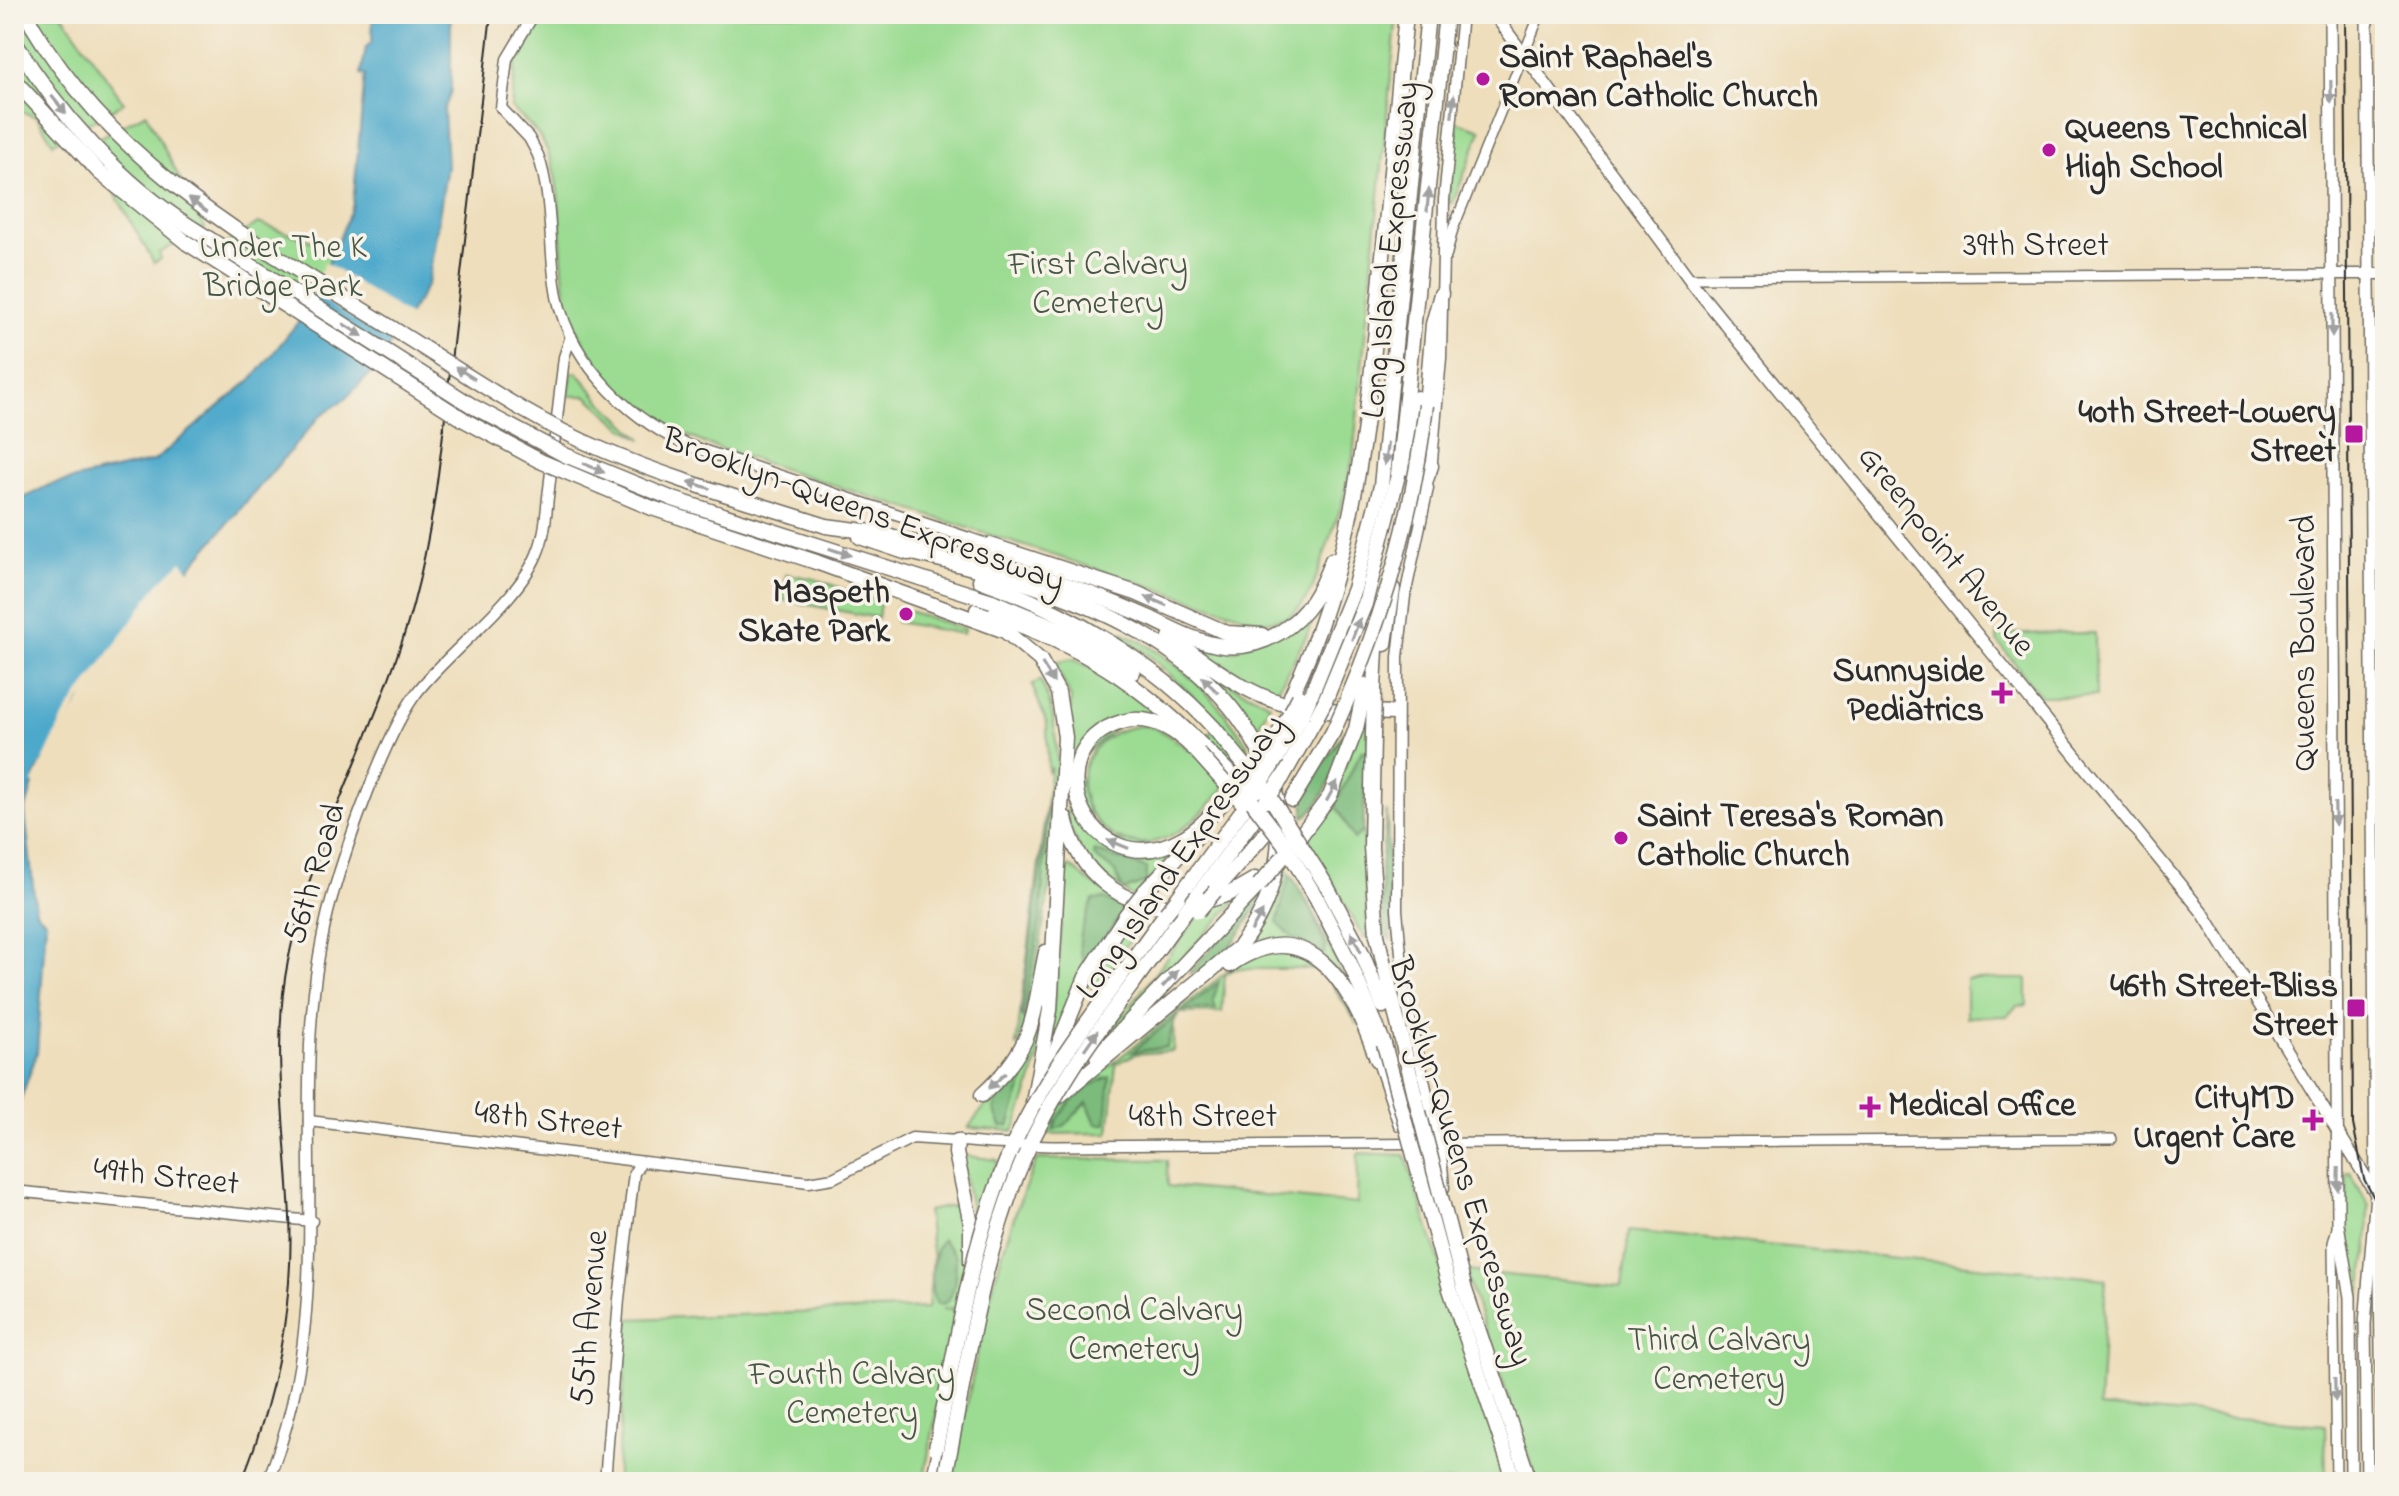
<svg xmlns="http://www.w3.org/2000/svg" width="2399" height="1496" font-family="'Indie Flower',sans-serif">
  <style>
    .green { fill: #9bdb92; stroke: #63835e; stroke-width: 2 }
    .forest { fill: #7cbb7c; stroke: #547354; stroke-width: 2 }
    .water { fill: #4da9cb; stroke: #3c6a7b; stroke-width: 2 }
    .pier { fill: #eedebc }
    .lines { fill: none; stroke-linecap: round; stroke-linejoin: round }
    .tertiary-casing { stroke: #6f6a5e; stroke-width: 12 }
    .secondary-casing { stroke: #6f6a5e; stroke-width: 13 }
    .primary-casing { stroke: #6f6a5e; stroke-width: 14 }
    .motorway-casing { stroke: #6f6a5e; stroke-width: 17 }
    .tertiary { stroke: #fff; stroke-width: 9 }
    .secondary { stroke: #fff; stroke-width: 10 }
    .primary { stroke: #fff; stroke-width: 11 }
    .motorway { stroke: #fff; stroke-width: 14 }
    .rail { stroke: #2b2b2b; stroke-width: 2 }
    .tertiary-bridge-casing { stroke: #6f6a5e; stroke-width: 12; stroke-linecap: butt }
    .motorway-bridge-casing { stroke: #6f6a5e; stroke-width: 17; stroke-linecap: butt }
    .tertiary-bridge { stroke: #fff; stroke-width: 9 }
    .motorway-bridge { stroke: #fff; stroke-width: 14 }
    .oneway { fill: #a0a0a0 }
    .poi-dot { fill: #b5179e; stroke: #f7f3e8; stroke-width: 3 }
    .labels { text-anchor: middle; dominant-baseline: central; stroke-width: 7; stroke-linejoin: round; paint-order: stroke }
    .poi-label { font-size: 34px; font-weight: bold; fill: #2b2b2b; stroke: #f7f3e8; text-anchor: end }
    .street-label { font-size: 34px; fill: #2b2b2b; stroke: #f7f3e8 }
    .park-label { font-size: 34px; fill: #475745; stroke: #f7f3e8 }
  </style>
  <rect width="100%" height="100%" fill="#f7f3e8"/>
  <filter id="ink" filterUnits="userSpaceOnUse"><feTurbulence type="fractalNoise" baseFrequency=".0125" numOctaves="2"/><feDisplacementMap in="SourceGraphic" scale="16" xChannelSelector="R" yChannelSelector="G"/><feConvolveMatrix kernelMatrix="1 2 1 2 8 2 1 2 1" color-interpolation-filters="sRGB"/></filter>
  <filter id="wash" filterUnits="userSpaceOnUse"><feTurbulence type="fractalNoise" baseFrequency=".006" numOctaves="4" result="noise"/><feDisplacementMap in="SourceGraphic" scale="32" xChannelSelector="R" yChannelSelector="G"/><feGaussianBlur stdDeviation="1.8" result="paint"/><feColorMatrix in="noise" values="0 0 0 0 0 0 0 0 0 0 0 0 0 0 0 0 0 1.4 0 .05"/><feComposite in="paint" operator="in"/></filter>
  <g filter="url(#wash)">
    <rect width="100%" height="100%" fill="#eedebc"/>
    <g class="green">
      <path d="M14,14H62L124,103L53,143L37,117L14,109Z"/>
      <path d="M547,14H1397L1353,458L1342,504L1313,587L1302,605L1287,618L1262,622L715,447C648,424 581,368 566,295C557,250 566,183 544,144C536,129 523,119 511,108L516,62Z"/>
      <path d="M146,113L205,228L159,253L161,259L154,263L87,144Z"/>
      <path d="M1453,120L1481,130L1453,203H1449Z"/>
      <path d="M258,223L335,249L302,317L255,295L208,255Z"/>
      <path d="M577,372L600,400L643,440L621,426L587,396H568L572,373Z"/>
      <path d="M786,574L815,579L880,602L878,618L783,600Z"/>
      <path d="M1317,603L1308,633L1276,693L1254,685L1225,665L1222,668L1189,643L1234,651Z"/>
      <path d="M896,607L964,629L963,634L896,622Z"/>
      <path d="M1122,632C1175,657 1217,697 1248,746C1234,779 1209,811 1179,831C1103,880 1039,767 1119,731C1128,727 1145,724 1154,728C1169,734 1183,746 1196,754L1219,721L1150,656L1120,635Z"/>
      <path d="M2095,633L2096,696H2041L1997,641V634Z"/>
      <path d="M1072,659L1104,674L1174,727L1132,714L1075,761L1094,837L1171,849L1173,853L1134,898L1087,864L1067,822L1071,698L1055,663Z"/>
      <path d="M1219,679L1270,704L1256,732L1217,682Z"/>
      <path d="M1040,680C1081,751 1039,964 1019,1044L1016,1046L1051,767L1048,772L1047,724L1032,685Z"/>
      <path d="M1364,716L1370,717L1363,824L1368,936L1364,938L1308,838L1327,811Z"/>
      <path d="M1070,866L1091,883L1127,905L1049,1049L1066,873Z"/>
      <path d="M1286,868L1311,908L1344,978L1316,953L1261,944L1257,940C1272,917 1282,896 1286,868Z"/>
      <path d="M1246,890L1090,1059L1206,906Z"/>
      <path d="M1136,908L1151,911L1095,990L1087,983Z"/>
      <path d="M1281,951C1329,961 1335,986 1358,1025L1325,973L1317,969H1234L1225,975L1222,1012L1179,1013L1174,1018L1173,1051L1135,1054L1116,1064L1109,1133L1047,1134L1062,1104L1234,966L1249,956Z"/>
      <path d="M1966,979H2027V1005L2017,1006L2007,1016L1966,1017Z"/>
      <path d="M1043,994C1048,1039 1030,1089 1014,1131L968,1128L1028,1051Z"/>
      <path d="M1358,1153L1405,1155L1511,1482H952C973,1372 991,1262 1037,1159L1167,1160L1168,1186L1357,1204Z"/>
      <path d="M961,1155L998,1160L974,1226Z"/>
      <path d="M2350,1172L2369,1206L2368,1246L2359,1301L2347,1245V1173Z"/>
      <path d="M956,1205C967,1241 967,1272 959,1308L942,1309L957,1311L923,1482H616L629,1319L928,1308L933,1259L927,1211Z"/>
      <path d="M1629,1231L2106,1279L2099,1407L2325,1425L2326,1482H1537L1465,1271L1622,1286Z"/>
    </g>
    <g class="forest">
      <path d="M1344,731L1351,732C1342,751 1322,810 1304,817V794Z"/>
      <path d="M1362,750L1367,754L1363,831L1354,839L1335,804Z"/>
      <path d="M1049,796L1041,916L1023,1018L1021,1014Z"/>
      <path d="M1387,811L1391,940L1384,933L1381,867Z"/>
      <path d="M1094,851L1146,868V882L1123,891L1115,872L1094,856Z"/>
      <path d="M1290,874L1308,904L1326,947L1324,954L1294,939L1277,923Z"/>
      <path d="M1257,896L1261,900C1248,922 1218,974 1189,973Z"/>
      <path d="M1104,899L1125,909L1086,964C1071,946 1086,919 1093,900Z"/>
      <path d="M1219,982L1213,1000L1216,1009C1173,1008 1177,1010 1167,1047L1132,1052Z"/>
      <path d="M1023,1063L1027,1071L1009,1126H1001L994,1110L999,1095Z"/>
      <path d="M1110,1077L1106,1124H1096L1087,1102L1064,1126L1053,1130C1059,1109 1088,1082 1110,1077Z"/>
      <path d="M942,1239L956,1256C955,1272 957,1291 946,1303L937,1304C927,1290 932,1252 942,1239Z"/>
    </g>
    <path class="water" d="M373,14H451V92L444,110L447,166L428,284L376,368L344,400L320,416L87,688L36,774L25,812L36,912L46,921L37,1053L14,1118V503L49,485L154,461L254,377L302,317L335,249L353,204L365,75L361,74L366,47L372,42Z"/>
    <g class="pier">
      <path d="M325,262L412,318L395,345L310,292Z"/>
      <path d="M182,561L190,571L79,702L37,784H32L65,714L158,584Z"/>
    </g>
  </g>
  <g filter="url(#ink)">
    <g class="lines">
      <g class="tertiary-casing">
        <g id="tertiary">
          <path d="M1446,257L1453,229L1540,14"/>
          <path d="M1688,278L2332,274"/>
          <path d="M957,1141L991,1144"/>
          <path d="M1052,1146L2112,1139"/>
          <path d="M2378,1206L2382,1482"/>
          <path d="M2336,1482L2333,1243L2337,1228"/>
        </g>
      </g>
      <g class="secondary-casing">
        <g id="secondary">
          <path d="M534,14L507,59L501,108L529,138L538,155C552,195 549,242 555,284C564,356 624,416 687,445L990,545"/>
          <path d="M2332,274H2385"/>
          <path d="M1431,472L1441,358L1444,200L1462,14"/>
          <path d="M1428,488L1405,596L1398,657L1397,910L1405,997L1441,1154L1444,1188"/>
          <path d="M1377,1059L1399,1125"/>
          <path d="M309,1121L809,1182L833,1178L912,1138L957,1141"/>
          <path d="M14,1191L312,1221"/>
          <path d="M2376,1194L2385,1210"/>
          <path d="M267,1482C348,1288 277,1092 332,897C347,844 386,732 418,691C451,649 518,601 537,554C546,534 546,510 549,489C554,445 559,401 564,357L571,336"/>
          <path d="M605,1482L619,1299L634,1173L641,1162"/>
        </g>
      </g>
      <g class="primary-casing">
        <g id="primary">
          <path d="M1494,14L1696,288L2203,913L2376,1194"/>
          <path d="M2330,14L2338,1224L2350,1297L2351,1482"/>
          <path d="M2367,1482L2365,1324L2376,1194L2367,14"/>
        </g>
      </g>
      <g class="motorway-casing">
        <g id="motorway">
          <path d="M26,14L33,27"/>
          <path d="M14,41C59,114 119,182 192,228"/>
          <path d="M14,80L99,172L187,243"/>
          <path d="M1426,405L1433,324L1441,294"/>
          <path d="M1410,469L1417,398"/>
          <path d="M1413,515L1431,466"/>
          <path d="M826,526L880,533L939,550"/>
          <path d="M860,537L908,553"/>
          <path d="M990,545L1136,593L1227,633L1262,635"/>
          <path d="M900,550C1045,584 1234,633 1277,799"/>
          <path d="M960,555C1003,566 1047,577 1089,593C1110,601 1132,610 1152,619C1195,640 1232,661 1279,633C1308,615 1320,592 1332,560"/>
          <path d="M816,562L1005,631L1040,660L1058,692L1065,737L1050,1010L1033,1102"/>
          <path d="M980,580C1069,613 1150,658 1214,728"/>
          <path d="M992,601L1069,633L1133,672"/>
          <path d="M977,610C1093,647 1152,692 1235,779"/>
          <path d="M1170,637C1216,670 1255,703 1313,710C1340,713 1368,711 1395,713"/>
          <path d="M1385,644L1393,589"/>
          <path d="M1374,689L1377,630"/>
          <path d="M1291,696C1353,567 1367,428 1380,287C1388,196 1397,105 1406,14"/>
          <path d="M1309,700L1354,589L1381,486L1428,14"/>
          <path d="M1325,701L1365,604L1398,475L1446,14"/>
          <path d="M1373,735L1371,847L1377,935L1419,1112"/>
          <path d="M1193,748C1174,729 1150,714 1122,722C1030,749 1088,889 1181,839C1201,828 1215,810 1231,794"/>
          <path d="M1270,749L1291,712"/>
          <path d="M1277,758L1302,715"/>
          <path d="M1282,778L1316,718"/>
          <path d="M1292,800L1333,732"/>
          <path d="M1065,818C1078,873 1122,910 1180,906"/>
          <path d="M1292,847L1330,796L1356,729"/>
          <path d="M1326,885L1362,953L1383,1006"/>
          <path d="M1215,891L1275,822"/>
          <path d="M1144,892L1199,834"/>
          <path d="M1197,896L1264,805"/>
          <path d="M1178,898L1255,793"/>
          <path d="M1317,899L1350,963L1384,1044"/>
          <path d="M1200,903L1229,894L1255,879"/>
          <path d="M1230,965C1312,907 1354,993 1377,1059"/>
          <path d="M1122,974L1166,913"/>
          <path d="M1134,982L1184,913"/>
          <path d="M1097,1056L1259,885"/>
          <path d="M1048,1071L1086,977L1126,915"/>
          <path d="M982,1095C1036,1046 1032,1018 1046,952"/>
          <path d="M1058,1097L1239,947C1266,913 1279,875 1279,832"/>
          <path d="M957,1141L956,1153L971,1224V1262"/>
          <path d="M933,1482L943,1436"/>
        </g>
      </g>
      <use href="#tertiary" class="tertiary"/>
      <use href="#secondary" class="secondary"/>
      <use href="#primary" class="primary"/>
      <use href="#motorway" class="motorway"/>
      <g class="rail">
        <path d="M2345,14L2353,1124L2364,1179L2385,1219"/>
        <path d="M241,1482C275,1400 294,1306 290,1217C286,1131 271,1046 288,961C312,838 380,726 413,605C436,520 443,432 453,344C465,234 479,124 491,14"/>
      </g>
      <g class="tertiary-bridge-casing">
        <path id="tertiary-bridge" d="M991,1144L1052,1146"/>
      </g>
      <g class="motorway-bridge-casing">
        <g id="motorway-bridge">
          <path d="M33,27C120,172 256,243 395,330C463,372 529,419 603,450C676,481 752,502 826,526"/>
          <path d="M192,228L474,407L565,455L673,499L992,601"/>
          <path d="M187,243L466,421L540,461L652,508L816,562"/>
          <path d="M1291,712L1299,697"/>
          <path d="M1302,715L1309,700"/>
          <path d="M1316,718L1325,701"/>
          <path d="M1214,728L1267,792L1326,885"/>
          <path d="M1356,729L1365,685"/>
          <path d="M1333,732C1381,627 1413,520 1426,405"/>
          <path d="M1373,735L1374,689"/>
          <path d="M1198,753L1242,802"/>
          <path d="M1235,779L1283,842L1317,899"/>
          <path d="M1250,783L1270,749"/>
          <path d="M1256,791L1277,758"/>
          <path d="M1266,801L1282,778"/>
          <path d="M1259,885L1283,857"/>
          <path d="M1198,911L1215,891"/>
          <path d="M1166,913L1178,898"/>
          <path d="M1184,913L1197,896"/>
          <path d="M1126,915L1144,892"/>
          <path d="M1384,1044L1450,1289L1515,1482"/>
          <path d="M1419,1112L1465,1290L1530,1482"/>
          <path d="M936,1448C956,1347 970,1243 1012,1148C1040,1085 1081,1030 1122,974"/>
          <path d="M944,1482C966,1373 980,1260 1024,1158C1052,1093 1092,1038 1134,982"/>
        </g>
      </g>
      <use href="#tertiary-bridge" class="tertiary-bridge"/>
      <use href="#motorway-bridge" class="motorway-bridge"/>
    </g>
    <defs><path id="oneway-solid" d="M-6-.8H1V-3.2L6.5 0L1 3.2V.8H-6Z" transform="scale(2)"/></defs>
    <g class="oneway">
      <use href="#oneway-solid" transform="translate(2331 92) rotate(89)"/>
      <use href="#oneway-solid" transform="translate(59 105) rotate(51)"/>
      <use href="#oneway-solid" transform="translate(1453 106) rotate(-84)"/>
      <use href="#oneway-solid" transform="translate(1428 200) rotate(-85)"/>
      <use href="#oneway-solid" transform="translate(198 205) rotate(-144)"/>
      <use href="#oneway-solid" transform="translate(2332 325) rotate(90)"/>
      <use href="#oneway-solid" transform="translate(353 330) rotate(32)"/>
      <use href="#oneway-solid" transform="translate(465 373) rotate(-148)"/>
      <use href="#oneway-solid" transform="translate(1386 454) rotate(98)"/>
      <use href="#oneway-solid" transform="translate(594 468) rotate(24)"/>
      <use href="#oneway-solid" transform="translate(699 485) rotate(-162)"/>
      <use href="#oneway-solid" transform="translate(840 552) rotate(18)"/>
      <use href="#oneway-solid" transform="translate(1156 601) rotate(-157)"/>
      <use href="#oneway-solid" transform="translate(1356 629) rotate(-69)"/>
      <use href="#oneway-solid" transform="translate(1048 673) rotate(59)"/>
      <use href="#oneway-solid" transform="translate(1210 685) rotate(-135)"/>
      <use href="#oneway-solid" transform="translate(1332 791) rotate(-62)"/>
      <use href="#oneway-solid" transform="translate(2335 814) rotate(89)"/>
      <use href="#oneway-solid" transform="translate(1118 844) rotate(-158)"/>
      <use href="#oneway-solid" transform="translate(1257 921) rotate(-60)"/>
      <use href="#oneway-solid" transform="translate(1356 942) rotate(-116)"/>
      <use href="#oneway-solid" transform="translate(1170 979) rotate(-47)"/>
      <use href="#oneway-solid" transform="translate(1091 1040) rotate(-55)"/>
      <use href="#oneway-solid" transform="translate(997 1081) rotate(137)"/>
      <use href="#oneway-solid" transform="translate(2338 1179) rotate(91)"/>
      <use href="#oneway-solid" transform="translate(2335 1390) rotate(89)"/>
    </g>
  </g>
  <g class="poi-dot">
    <circle cx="1483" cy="79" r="8"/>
    <circle cx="2049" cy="150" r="8"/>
    <rect x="2344" y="424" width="20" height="20" rx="4"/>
    <circle cx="906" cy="614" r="8"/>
    <path d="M1998 681h8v8h8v8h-8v8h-8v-8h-8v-8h8z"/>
    <circle cx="1621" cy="838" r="8"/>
    <rect x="2346" y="998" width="20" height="20" rx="4"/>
    <path d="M1866 1095h8v8h8v8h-8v8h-8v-8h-8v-8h8z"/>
    <path d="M2309 1108h8v8h8v8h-8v8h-8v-8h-8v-8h8z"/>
  </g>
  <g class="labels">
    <g class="poi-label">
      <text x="1499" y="59" text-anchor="start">Saint Raphael's<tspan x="1499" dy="39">Roman Catholic Church</tspan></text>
      <text x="2065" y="130" text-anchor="start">Queens Technical<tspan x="2065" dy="39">High School</tspan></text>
      <text x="2336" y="414">40th Street–Lowery<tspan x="2336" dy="39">Street</tspan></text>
      <text x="890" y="594">Maspeth<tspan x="890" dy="39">Skate Park</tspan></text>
      <text x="1984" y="673">Sunnyside<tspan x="1984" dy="39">Pediatrics</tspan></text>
      <text x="1637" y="818" text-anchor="start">Saint Teresa's Roman<tspan x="1637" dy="39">Catholic Church</tspan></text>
      <text x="2338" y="988">46th Street–Bliss<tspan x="2338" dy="39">Street</tspan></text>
      <text x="2295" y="1100">CityMD<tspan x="2295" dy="39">Urgent Care</tspan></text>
      <text x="1888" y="1107" text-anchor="start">Medical Office</text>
    </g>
    <g class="street-label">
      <text x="2036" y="247">39th Street</text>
      <text transform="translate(1392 250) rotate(-84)">Long Island Expressway</text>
      <text transform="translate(863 512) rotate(20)">Brooklyn-Queens Expressway</text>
      <text transform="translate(1945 552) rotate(51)">Greenpoint Avenue</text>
      <text transform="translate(2306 643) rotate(-90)">Queens Boulevard</text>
      <text transform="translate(1182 858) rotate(-55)">Long Island Expressway</text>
      <text transform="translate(316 874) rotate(-73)">56th Road</text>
      <text x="1203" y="1118">48th Street</text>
      <text transform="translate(548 1122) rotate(7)">48th Street</text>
      <text transform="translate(1459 1162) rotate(73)">Brooklyn-Queens Expressway</text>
      <text transform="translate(166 1178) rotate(6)">49th Street</text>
      <text transform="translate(591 1318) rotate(-85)">55th Avenue</text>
    </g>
    <g class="park-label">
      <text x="283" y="249">Under The K<tspan x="283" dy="39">Bridge Park</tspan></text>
      <text x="1098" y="266">First Calvary<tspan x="1098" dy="39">Cemetery</tspan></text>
      <text x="1134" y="1312">Second Calvary<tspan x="1134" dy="39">Cemetery</tspan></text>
      <text x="1719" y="1342">Third Calvary<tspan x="1719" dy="39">Cemetery</tspan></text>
      <text x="852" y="1376">Fourth Calvary<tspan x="852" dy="39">Cemetery</tspan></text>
    </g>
  </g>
  <rect width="2399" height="1496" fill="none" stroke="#f7f3e8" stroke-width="48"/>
</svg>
